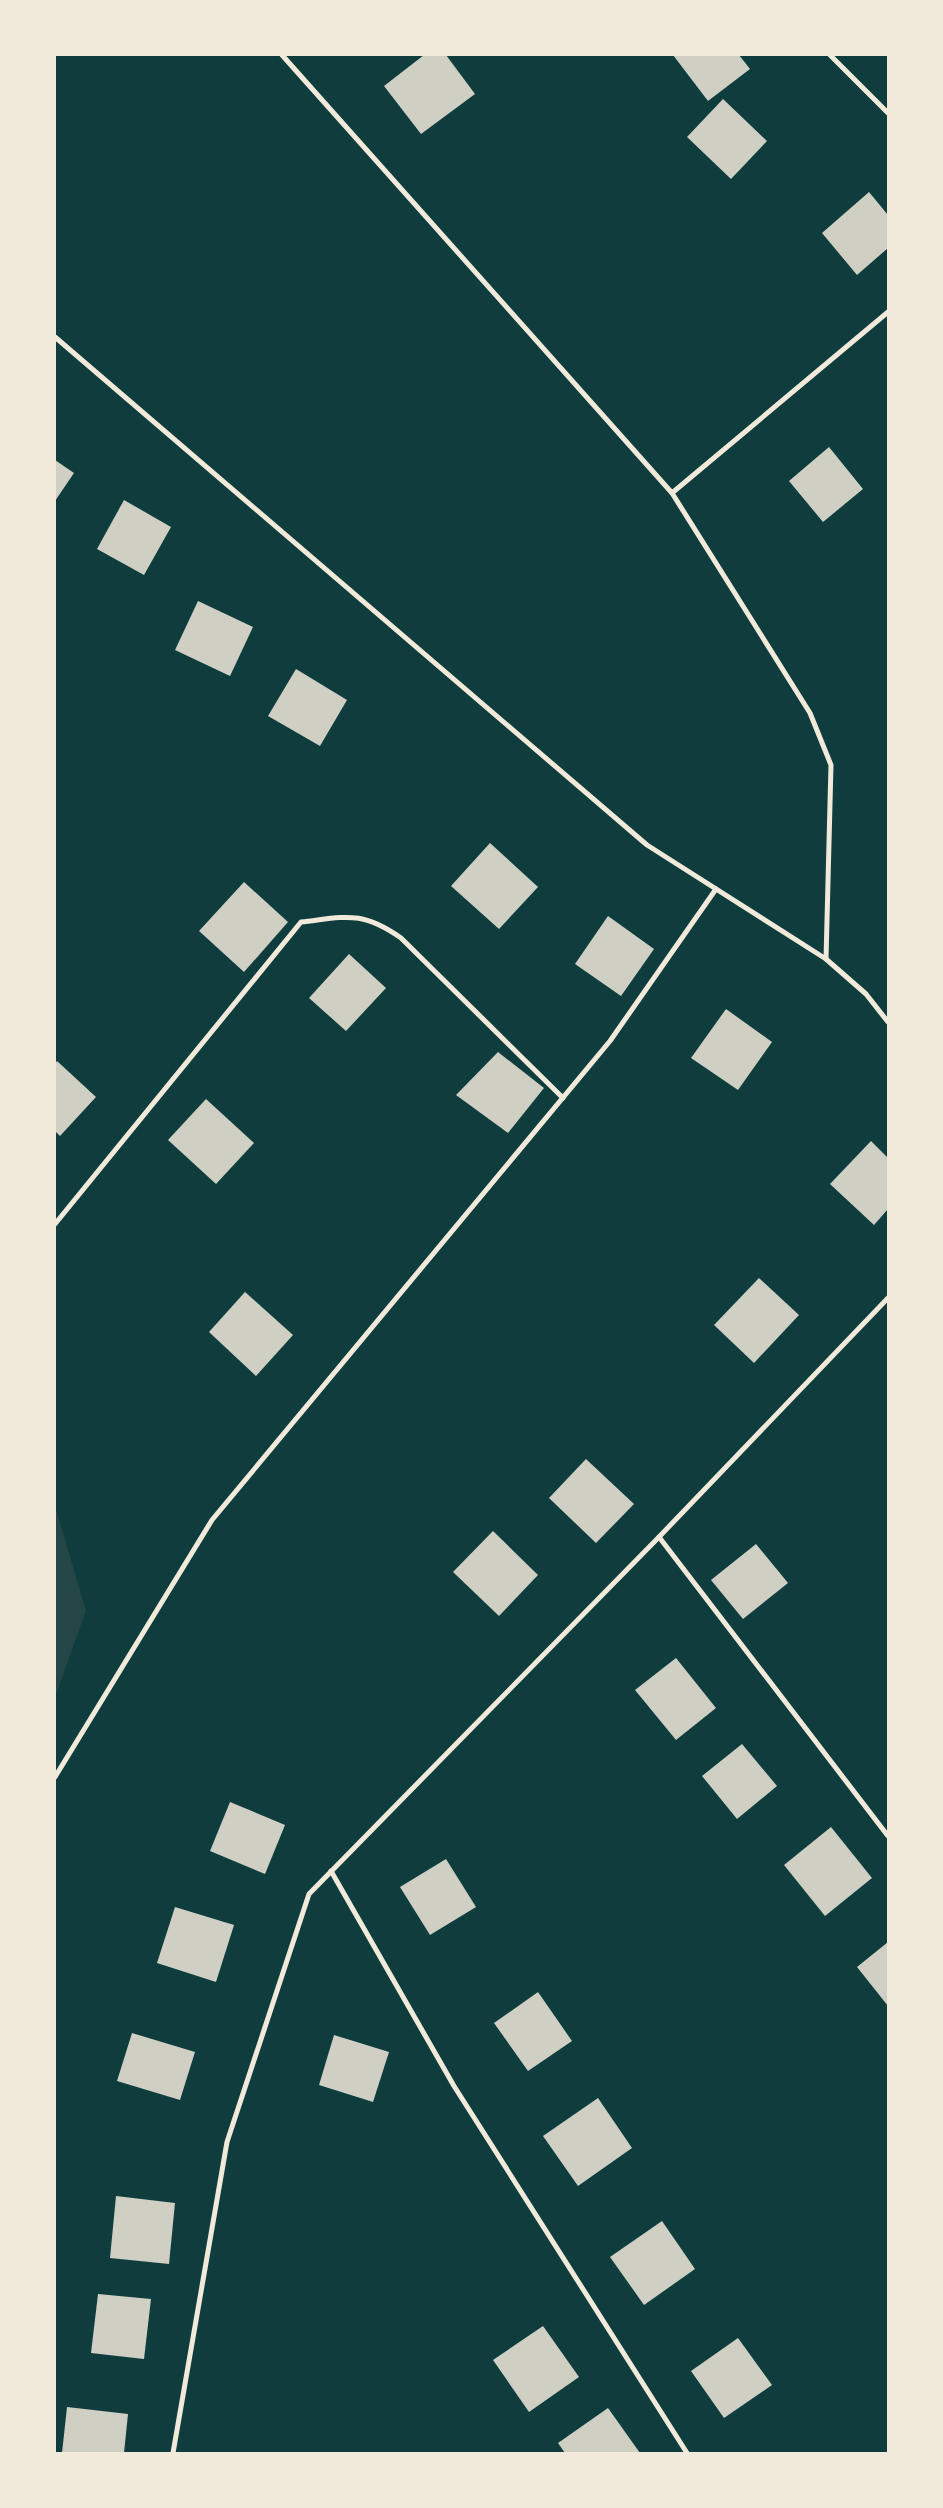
<svg xmlns="http://www.w3.org/2000/svg" width="943" height="2508" font-family="Lato,sans-serif">
  <style>
    .green { fill: #244646 }
    .building { fill: #cfcfc3 }
    .lines { fill: none; stroke-linecap: round; stroke-linejoin: round }
    .minor { stroke: #f1e9da; stroke-width: 5 }
  </style>
  <rect width="100%" height="100%" fill="#0f3d3e"/>
  <path class="green" d="M55,1506L86,1611L55,1697Z"/>
  <g class="building">
    <path d="M424,55H446L475,94L421,134L384,86Z"/>
    <path d="M673,55H739L750,69L708,101Z"/>
    <path d="M723,99L767,141L731,179L687,137Z"/>
    <path d="M869,192L888,215V248L857,275L822,233Z"/>
    <path d="M829,447L863,489L823,522L789,481Z"/>
    <path d="M55,460L74,473L55,501Z"/>
    <path d="M124,500L171,527L144,575L97,549Z"/>
    <path d="M198,601L253,627L230,676L175,650Z"/>
    <path d="M296,669L347,700L320,746L268,716Z"/>
    <path d="M490,843L538,887L499,929L451,886Z"/>
    <path d="M244,882L288,922L244,972L199,931Z"/>
    <path d="M608,916L654,949L621,996L575,964Z"/>
    <path d="M349,954L386,988L346,1031L309,998Z"/>
    <path d="M726,1009L772,1042L738,1090L691,1058Z"/>
    <path d="M498,1052L544,1088L508,1133L456,1095Z"/>
    <path d="M57,1061L96,1097L60,1136L55,1131V1064Z"/>
    <path d="M206,1099L254,1143L216,1184L168,1140Z"/>
    <path d="M871,1141L888,1158V1209L874,1225L830,1184Z"/>
    <path d="M759,1278L799,1315L754,1363L714,1325Z"/>
    <path d="M245,1292L293,1335L256,1376L209,1332Z"/>
    <path d="M586,1459L634,1504L596,1543L549,1498Z"/>
    <path d="M493,1531L538,1575L499,1616L453,1572Z"/>
    <path d="M756,1544L788,1583L743,1619L711,1580Z"/>
    <path d="M676,1658L716,1708L676,1740L635,1690Z"/>
    <path d="M742,1744L777,1786L737,1819L702,1776Z"/>
    <path d="M230,1802L285,1825L265,1874L210,1851Z"/>
    <path d="M831,1827L872,1878L825,1916L784,1865Z"/>
    <path d="M446,1859L476,1907L430,1935L400,1887Z"/>
    <path d="M175,1907L234,1925L216,1982L157,1963Z"/>
    <path d="M888,1942V2006L857,1967Z"/>
    <path d="M538,1992L572,2041L528,2071L494,2023Z"/>
    <path d="M132,2033L195,2052L180,2100L117,2081Z"/>
    <path d="M334,2035L389,2052L373,2102L319,2085Z"/>
    <path d="M598,2098L632,2148L578,2186L543,2136Z"/>
    <path d="M116,2196L175,2203L169,2264L110,2258Z"/>
    <path d="M662,2221L695,2269L644,2305L610,2257Z"/>
    <path d="M98,2294L151,2299L144,2359L91,2353Z"/>
    <path d="M543,2326L579,2377L529,2412L493,2360Z"/>
    <path d="M738,2338L772,2385L724,2418L691,2371Z"/>
    <path d="M67,2407L128,2414L124,2453H62Z"/>
    <path d="M608,2408L640,2453H565L558,2443Z"/>
  </g>
  <g class="lines">
    <g class="minor">
      <path d="M282,55L672,493L810,713L831,765L826,959"/>
      <path d="M830,55L888,113"/>
      <path d="M55,337L647,845L826,959L866,994L888,1022"/>
      <path d="M672,493L888,312"/>
      <path d="M55,1224L301,922C346,917 361,910 401,938L563,1098"/>
      <path d="M659,1537L888,1836"/>
      <path d="M55,1777L212,1520L610,1041L716,889"/>
      <path d="M331,1871L454,2086L687,2453"/>
      <path d="M173,2453L227,2142L309,1894L659,1537L888,1298"/>
    </g>
  </g>
  <rect width="943" height="2508" fill="none" stroke="#f1e9da" stroke-width="112"/>
</svg>
